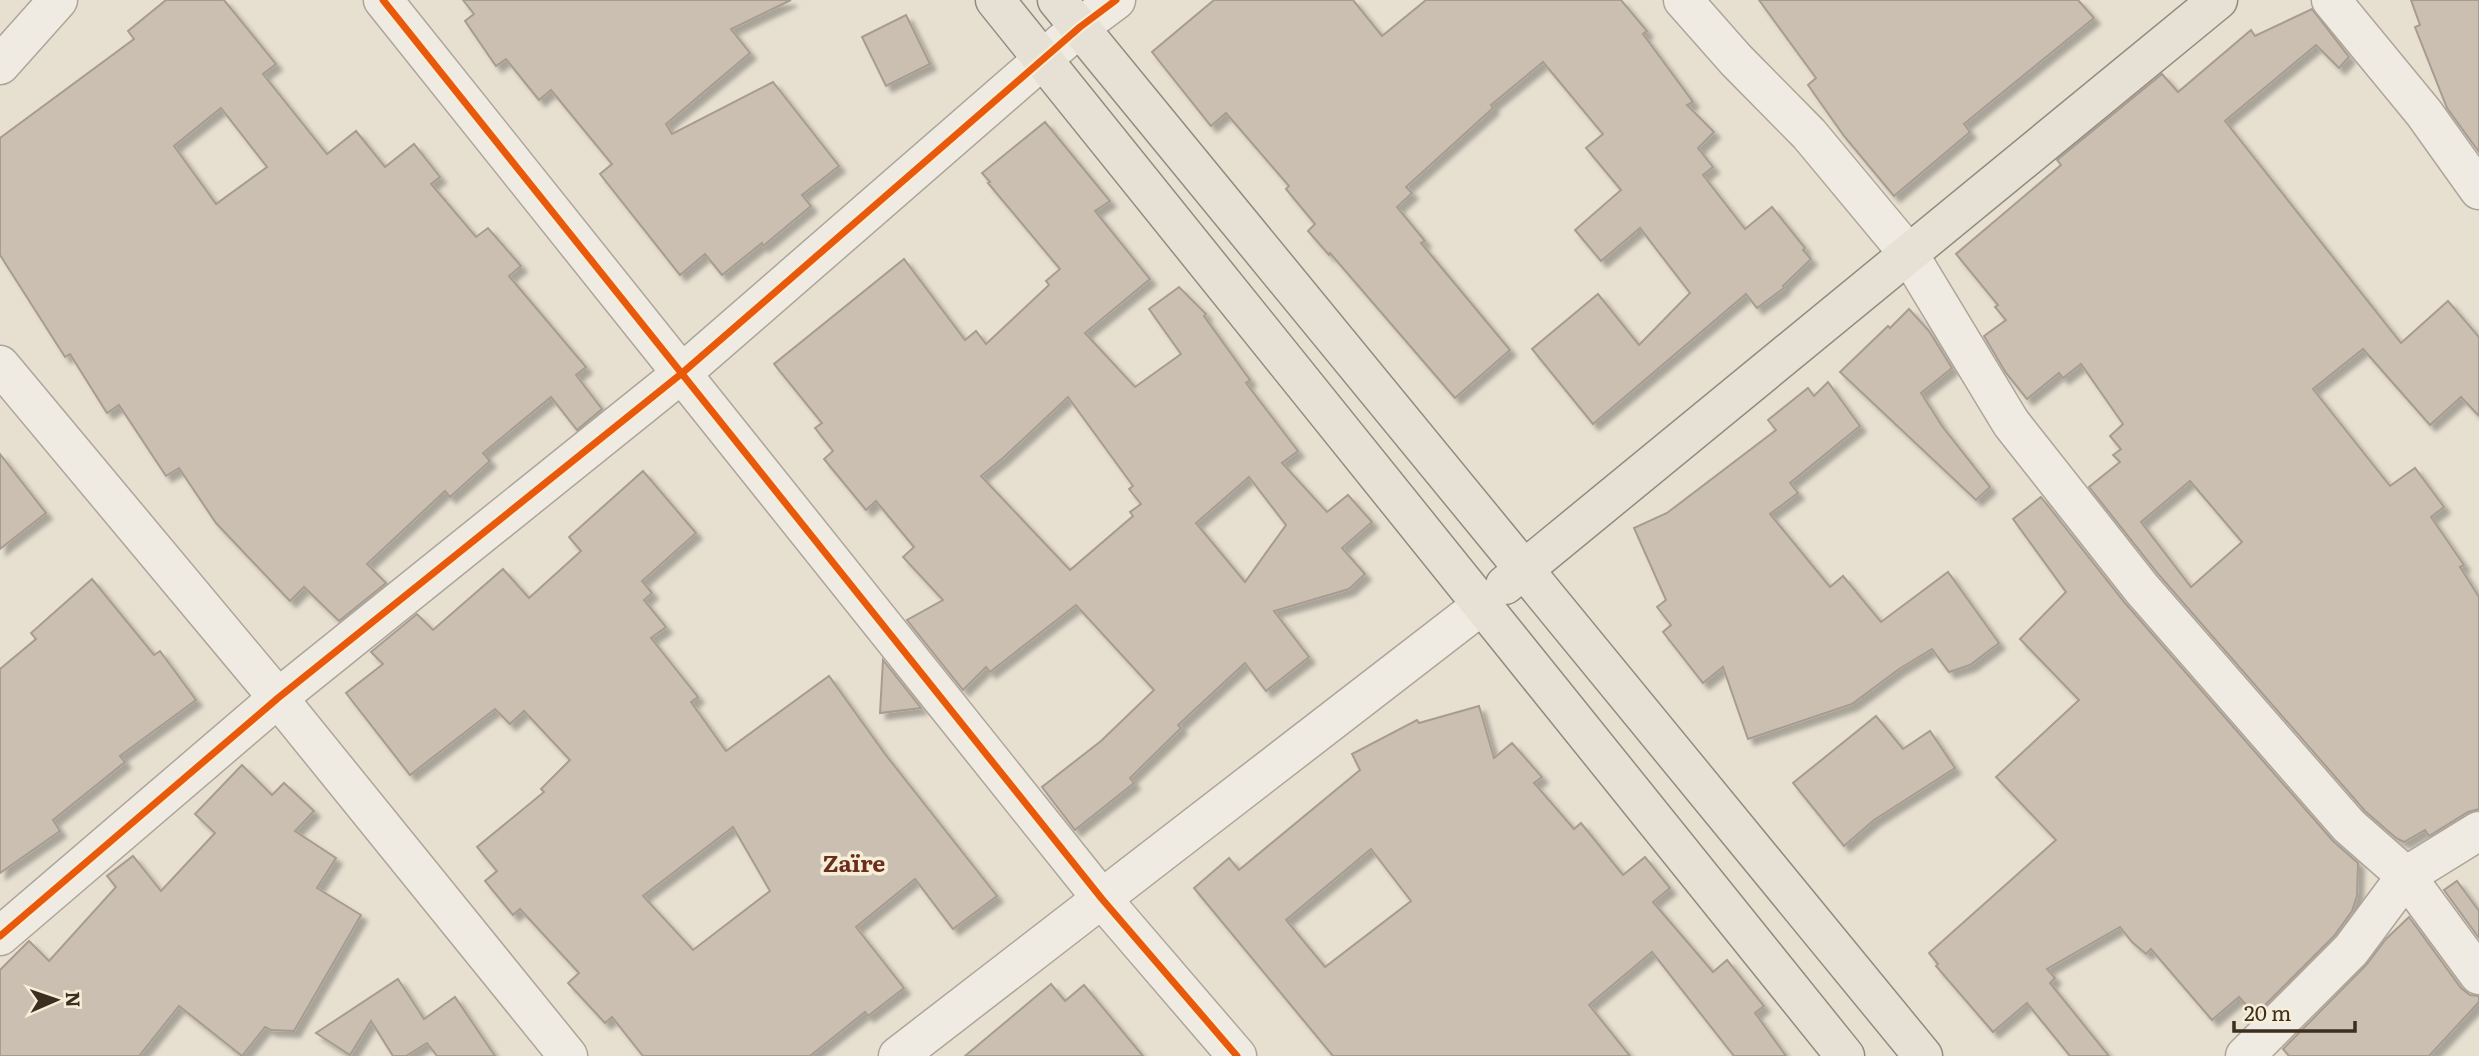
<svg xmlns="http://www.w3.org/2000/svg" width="2479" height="1056" font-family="Literata,serif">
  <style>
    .building { fill: #cbbfb2; stroke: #a89c90; stroke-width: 2; fill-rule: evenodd; filter: url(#shadow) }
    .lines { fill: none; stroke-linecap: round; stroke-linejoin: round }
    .minor-casing { stroke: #ada599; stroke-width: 41 }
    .major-casing { stroke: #928b80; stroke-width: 41 }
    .minor { stroke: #efebe3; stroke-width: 38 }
    .major { stroke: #e6e1d4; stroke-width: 38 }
    .cycleway-casing { stroke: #f7eed8; stroke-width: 11 }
    .cycleway { stroke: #e8590c; stroke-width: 7 }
    .labels { text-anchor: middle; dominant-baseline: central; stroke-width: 7; stroke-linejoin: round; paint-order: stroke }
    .neighbourhood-label { font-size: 23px; font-weight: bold; fill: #6b2e1e; stroke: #f7eed8 }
  </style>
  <defs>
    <filter id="shadow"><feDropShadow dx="6" dy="6" stdDeviation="2" flood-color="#0004"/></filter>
  </defs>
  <rect width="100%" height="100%" fill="#e7e0d1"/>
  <g class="building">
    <path d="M166,0H224L276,64L263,74L327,154L356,131L385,167L414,144L440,177L431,184L476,237L488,228L521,266L509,276L586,367L576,375L602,409L577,430L551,397L483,453L490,461L450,497L445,491L367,564L386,583L339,621L304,587L290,601L216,523L179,468L166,476L119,405L107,413L70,354L65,357L0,255V138L134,39L128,31ZM221,108L267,167L216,204L174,146Z"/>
    <path d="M463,0H791L731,29L750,53L666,124L672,134L773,82L839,166L802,195L811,206L763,246L762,243L722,275L705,254L680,275L600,174L612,164L551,90L539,100L506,59L496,66L465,21L474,14Z"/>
    <path d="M1214,0H1353L1382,36L1426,0H1621L1647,31L1643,34L1693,102L1687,105L1714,132L1698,148L1713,167L1703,175L1745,229L1772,207L1805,248L1803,250L1811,259L1783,286L1784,288L1757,308L1746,294L1593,424L1532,349L1598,294L1639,345L1690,293L1640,228L1601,261L1575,230L1621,190L1586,148L1603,134L1543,62L1491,105L1493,108L1406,187L1412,193L1397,207L1425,241L1421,243L1510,350L1455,398L1330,253L1329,255L1308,231L1315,224L1286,189L1289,186L1226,113L1211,126L1152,52Z"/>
    <path d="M1759,0H2078L2094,18L1964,124L1970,132L1894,196L1844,136L1808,85L1816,78Z"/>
    <path d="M2411,0H2479V152L2447,108L2415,27L2420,25Z"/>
    <path d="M2312,9L2349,57L2339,68L2316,45L2225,121L2401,343L2448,301L2479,337V416L2461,397L2430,425L2363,349L2313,389L2390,486L2415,468L2444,507L2431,517L2464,565L2460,567L2479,597V809L2468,812L2429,836L2425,830L2404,842L2396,838L2365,811L2159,575L2089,487L2120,462L2113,455L2121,449L2110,436L2123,424L2081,364L2063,378L2059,373L2027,399L2006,373L1984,336L2006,320L1995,307L1998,305L1956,254L2061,165L2057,160L2162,74L2178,92L2251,30L2255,36ZM2190,481L2242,542L2191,587L2141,522Z"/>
    <path d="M906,15L930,64L886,86L862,37Z"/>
    <path d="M1045,122L1110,201L1095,211L1150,279L1085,333L1135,387L1181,354L1149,309L1179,287L1206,314L1204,316L1250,380L1246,383L1298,451L1282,463L1327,512L1348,495L1372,522L1342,548L1365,574L1349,589L1274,611L1309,657L1266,691L1245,663L1178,725L1181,728L1130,778L1134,783L1075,830L1042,787L1101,741L1154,690L1076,605L990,672L986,667L963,690L907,620L943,600L903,557L914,547L876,501L866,510L824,459L833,451L815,428L822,423L774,364L904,259L965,340L976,331L986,344L1049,285L1046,281L1060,269L988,183L990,182L982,173ZM1068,397L1133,486L1129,489L1141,504L1130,512L1133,516L1070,570L981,476L1003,458ZM1249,477L1286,525L1245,582L1196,523Z"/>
    <path d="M1909,309L1929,331L1952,368L1921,393L1942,426L1990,487L1976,500L1840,372L1888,326L1890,328Z"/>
    <path d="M1828,382L1860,426L1790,483L1798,493L1770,514L1830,587L1843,576L1881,622L1948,572L1999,643L1970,665L1949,672L1932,649L1899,669L1852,704L1748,739L1723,667L1703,683L1663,632L1671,625L1657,607L1666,600L1634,528L1667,513L1776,430L1768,420L1808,388L1814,396Z"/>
    <path d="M0,454L46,513L0,549Z"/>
    <path d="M643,471L696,533L642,581L652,593L644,600L666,627L651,638L698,697L691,702L726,751L829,676L885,754L997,896L953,929L915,879L856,927L904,988L868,1016L865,1012L810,1056H643L612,1017L605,1023L568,983L579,973L520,909L513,915L485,881L497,871L477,847L544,792L541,789L570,760L524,711L510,724L495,709L410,775L346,693L383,664L371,652L417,614L433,630L503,569L529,598L581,551L569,537ZM733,827L770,891L693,950L643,896Z"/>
    <path d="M2041,497L2125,603L2333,841L2358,863L2357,896L2352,911L2334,936L2255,1015L2239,997L2212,1020L2151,949L2146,954L2132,942L2120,927L2047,969L2055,978L2050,983L2109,1056H2070L2027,1003L1993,1032L1936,966L1938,964L1929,953L2056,840L1996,777L2079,700L2020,639L2066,592L2013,519Z"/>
    <path d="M92,579L154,655L160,651L196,700L120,756L125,762L53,820L60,831L0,873V669L36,639L31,633Z"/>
    <path d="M883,660L921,708L880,713Z"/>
    <path d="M1479,706L1494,758L1512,743L1542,777L1534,783L1574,829L1581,823L1623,875L1645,857L1670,888L1653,902L1713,972L1727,960L1764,1006L1755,1013L1786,1056H1734L1652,952L1589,1005L1630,1056H1333L1194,888L1229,858L1239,870L1360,770L1352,754L1417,720L1419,723ZM1371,849L1411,901L1325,967L1286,920Z"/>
    <path d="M1876,716L1903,749L1930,731L1955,768L1874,820L1844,846L1793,783Z"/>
    <path d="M242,765L272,795L284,783L314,811L295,831L336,858L317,888L361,915L294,1031L271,1030L265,1027L242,1056L179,1006L139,1056H0V970L29,941L49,961L116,887L107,876L133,856L161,891L215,833L195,814Z"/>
    <path d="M2457,881L2479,911V938L2444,890Z"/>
    <path d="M2409,917L2461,988L2470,995L2479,996V1002L2429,1056H2289L2283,1049L2366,965L2386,939Z"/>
    <path d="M398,979L424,1019L455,997L495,1056H437L427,1043L406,1056H393L371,1021L350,1055L316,1033Z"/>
    <path d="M1051,984L1065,1001L1084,985L1143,1056H965Z"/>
  </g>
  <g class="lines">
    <g class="minor-casing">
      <g id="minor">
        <path d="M383,0L1102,899L1237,1056"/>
        <path d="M1683,0L1736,60L1809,134L1908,253L2011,423L2142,589L2349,826L2406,876L2479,975"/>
        <path d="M2331,0L2424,113L2479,190"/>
        <path d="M0,65L58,0"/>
        <path d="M0,365L278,698L568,1056"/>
        <path d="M0,936L278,698L681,374L1080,27L1116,0"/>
        <path d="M898,1056L1482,605"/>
        <path d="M2245,1056L2351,950L2406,876L2479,831"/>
      </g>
    </g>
    <g class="major-casing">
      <g id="major">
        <path d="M995,0L1845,1056"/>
        <path d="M1057,0L1923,1056"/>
        <path d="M1505,585L2218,0"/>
      </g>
    </g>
    <use href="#minor" class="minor"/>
    <use href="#major" class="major"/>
    <g class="cycleway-casing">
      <g id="cycleway">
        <path d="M383,0L1102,899L1237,1056"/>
        <path d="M0,936L278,698L681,374L1080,27L1116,0"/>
      </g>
    </g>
    <use href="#cycleway" class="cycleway"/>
  </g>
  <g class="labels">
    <g class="neighbourhood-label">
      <text x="854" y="862">Zaïre</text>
    </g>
  </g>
  <g transform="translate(56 1000) rotate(88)" stroke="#f7eed8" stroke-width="5" paint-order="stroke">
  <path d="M0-5L12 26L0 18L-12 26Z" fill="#3d2e20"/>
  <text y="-10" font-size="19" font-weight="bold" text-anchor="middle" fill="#3d2e20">N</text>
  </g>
  <path d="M2234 1021v10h121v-10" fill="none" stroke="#3d2e20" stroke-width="3.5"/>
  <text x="2244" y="1021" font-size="21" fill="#3d2e20" stroke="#f7eed8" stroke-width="5" paint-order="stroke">20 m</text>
</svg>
